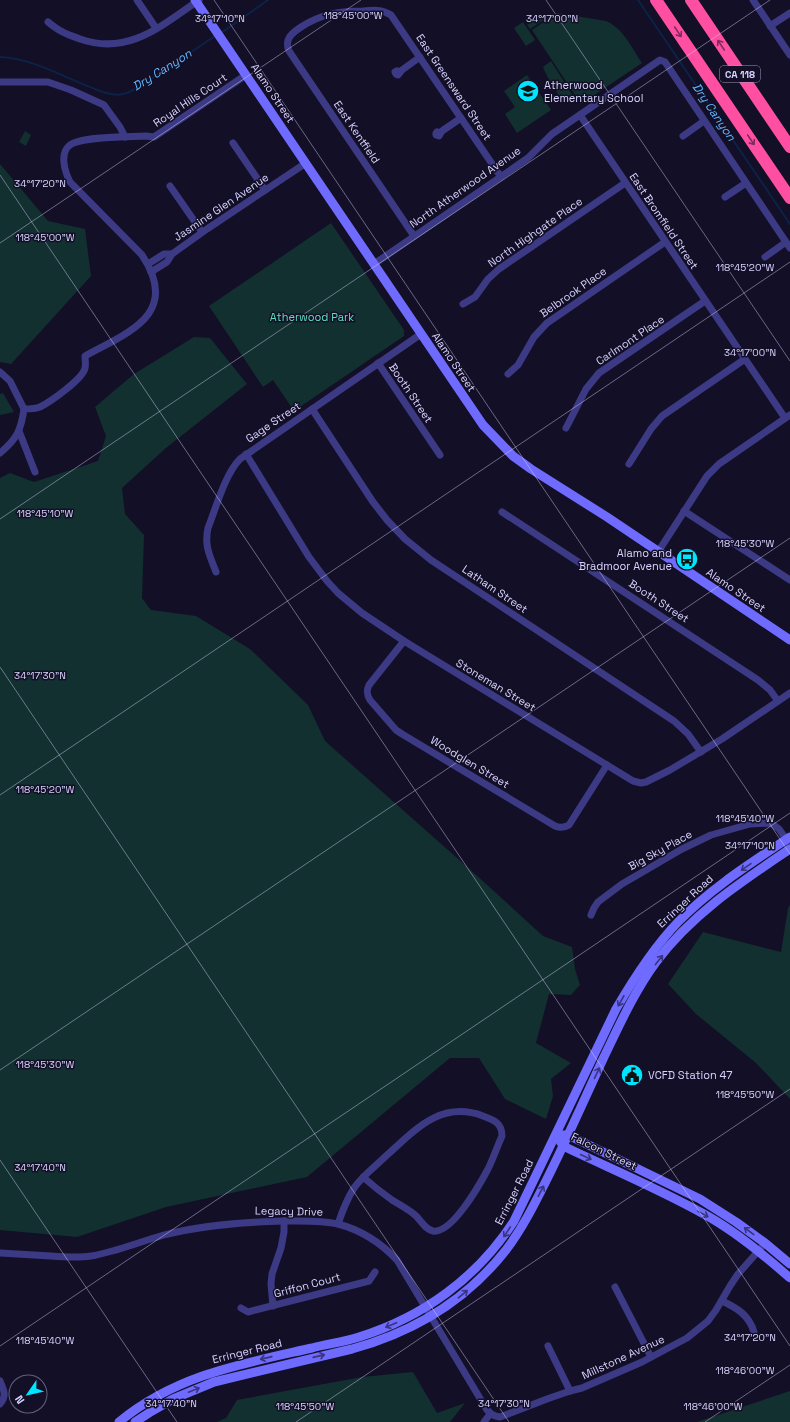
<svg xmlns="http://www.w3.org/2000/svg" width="790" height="1422" font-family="'Space Grotesk',sans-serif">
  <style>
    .green { fill: #12302f }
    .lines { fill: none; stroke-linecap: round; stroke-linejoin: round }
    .stream { stroke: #0c2248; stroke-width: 2 }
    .street { stroke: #3d3a85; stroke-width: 7 }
    .secondary { stroke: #6f6bff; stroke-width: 9 }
    .highway { stroke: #ff4fa3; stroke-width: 12 }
    .oneway { stroke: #7d2c5e }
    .oneway2 { stroke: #38347d }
    .ticks { fill: none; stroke: #d9d4ff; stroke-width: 1; stroke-opacity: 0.45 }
    .labels { text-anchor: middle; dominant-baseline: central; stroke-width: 3; stroke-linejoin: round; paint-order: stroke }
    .shield { fill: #130f26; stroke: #9e99be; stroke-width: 1 }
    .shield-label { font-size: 10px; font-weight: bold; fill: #d9d4ff }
    .poi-label { font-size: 11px; fill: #d9d4ff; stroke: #130f26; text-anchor: start }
    .street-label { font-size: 11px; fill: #d9d4ff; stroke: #130f26 }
    .park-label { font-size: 11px; fill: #5fe0c0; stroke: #130f26 }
    .water-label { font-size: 12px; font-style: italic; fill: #62b6ff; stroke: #130f26 }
    .ticks-label { font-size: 10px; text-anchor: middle; fill: #d9d4ff; stroke: #130f26; stroke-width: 3; stroke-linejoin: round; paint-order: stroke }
  </style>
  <rect width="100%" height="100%" fill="#130f26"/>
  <g class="green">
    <path d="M557,13L606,21C623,28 632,48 642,63L581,104L532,30Z"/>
    <path d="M542,15L545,19L530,29L527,25Z"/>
    <path d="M523,22L535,40L526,46L514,28Z"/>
    <path d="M551,61L573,96L563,102L547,76L543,67Z"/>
    <path d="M527,75L551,110L517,133L505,114L515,107L504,91Z"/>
    <path d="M25,131L31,135L26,146L19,142Z"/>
    <path d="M0,164L48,221L85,229L91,276L11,364L0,362Z"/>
    <path d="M331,223L404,330V336L294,411L273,380L263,387L209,306Z"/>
    <path d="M194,337L210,338L247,384L166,448L122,488L125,514L144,535L142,598L151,610L196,616L250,649L308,705L325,741L474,873L543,936L572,947L575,969L580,985L571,995L549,994L536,1043L571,1063L551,1079L553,1096L546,1119L505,1099L479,1058H450L307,1177L166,1207L77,1237L0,1230V478L10,473L34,482L98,461L106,436L95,407L134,374Z"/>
    <path d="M3,393L14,412L0,415V394Z"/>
    <path d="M790,905V1099L756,1063L696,1014L668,984L703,932L781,952L788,908Z"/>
    <path d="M413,1372L437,1413L465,1403L450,1422H217L226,1418L237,1400L362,1377Z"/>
    <path d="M790,1391V1422H697Z"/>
  </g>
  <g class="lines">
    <g class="stream">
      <path d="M638,0L790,224"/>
      <path d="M221,33L268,0"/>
      <path d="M0,57C29,58 58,74 85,85C96,89 110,97 123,94C130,93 136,88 142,85L215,36"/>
    </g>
    <g class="street">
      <path d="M137,0L156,28"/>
      <path d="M753,0L790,55"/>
      <path d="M48,22C60,32 66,34 80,39C128,56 161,26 199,0"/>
      <path d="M770,26L790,13"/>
      <path d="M397,71L395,72L396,74L398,75L402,70L420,57"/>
      <path d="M0,82H48L71,90L104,105L120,127L125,137"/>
      <path d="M580,115L785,418"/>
      <path d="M437,132L436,133V135L439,136L442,131L461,118"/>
      <path d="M683,136L704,121"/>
      <path d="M233,143L265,190"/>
      <path d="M170,186L202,232"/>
      <path d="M725,197L746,183"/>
      <path d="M414,236L289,51C284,39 292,33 301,27C321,14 340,11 363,11C373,10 382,9 391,15L501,177"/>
      <path d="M765,257L786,242"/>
      <path d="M148,264L164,254H172L207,229L306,163"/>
      <path d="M374,264L528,158L552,134L660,60L665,62L790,248"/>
      <path d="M151,272L167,262L172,254"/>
      <path d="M463,304L475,297L488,279L499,269L625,183"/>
      <path d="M378,363L440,455"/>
      <path d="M0,372L10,381L24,409"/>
      <path d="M508,374L518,365L534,337L547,323L665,242"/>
      <path d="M312,409L373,502L387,520L405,539L431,560L674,721L688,734L701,752"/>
      <path d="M566,428L586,389L599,373L705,301"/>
      <path d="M19,431L35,472"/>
      <path d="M0,453C17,439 21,430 24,409C30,409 35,409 40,407C50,402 83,379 85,368C86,364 85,360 85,356C129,332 181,314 142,255L70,182C65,172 59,153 70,145C82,136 130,137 146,136L154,137L246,75"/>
      <path d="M246,454L309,557L327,581L338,593L362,613L404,641L633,781L641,783L646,782L670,770L722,739L790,693"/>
      <path d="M629,464L651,429L662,416L745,359"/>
      <path d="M684,511L790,580"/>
      <path d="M502,512L758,680L770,690L778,701"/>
      <path d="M658,552L707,476L719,464L790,415"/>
      <path d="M216,572C210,556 204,546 208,528C216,508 225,474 240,459L421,334"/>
      <path d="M404,641L369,685C366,691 367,695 370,700L396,730L402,734L555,826C560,828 564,828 569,825L607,765"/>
      <path d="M591,915L594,908L598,902L622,884L682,849L711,835L750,824L771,823L779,829L790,845"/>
      <path d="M338,1224C342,1212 347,1199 354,1188C363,1175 376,1166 387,1155C415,1130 441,1100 483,1116C494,1120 502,1123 502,1136C497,1147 493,1159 488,1169C480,1184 452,1234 433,1231C424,1229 421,1220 415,1215C408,1209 400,1205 392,1200C382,1193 372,1185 363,1177"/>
      <path d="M0,1253C17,1254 34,1255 51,1256C64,1257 78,1258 91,1256C115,1252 139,1242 164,1235C203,1225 243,1222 284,1221C301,1221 321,1220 338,1224C361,1230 381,1243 397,1260L487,1410"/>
      <path d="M615,1287L651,1357"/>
      <path d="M722,1301C737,1308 749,1315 754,1332"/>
      <path d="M273,1306L271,1284L272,1274L281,1248L284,1232V1221"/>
      <path d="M241,1308L248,1312L369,1281L375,1272"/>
      <path d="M548,1346L570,1391"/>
      <path d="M0,1381C4,1390 7,1396 0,1404"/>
      <path d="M485,1406C489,1413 492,1416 500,1417L547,1399L570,1391L582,1388L642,1362L687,1338L708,1321L716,1310L730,1286L738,1274L761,1248"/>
      <path d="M484,1422L490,1414"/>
    </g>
    <g class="secondary">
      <path d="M195,0L483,425L513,456L531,469L607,517L790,640"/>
      <path d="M563,1135H568L700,1199L736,1222L765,1243L790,1264"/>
      <path d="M560,1141L563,1146C609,1168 657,1188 702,1213C734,1230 763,1254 790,1278"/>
      <path d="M119,1422C176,1375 241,1364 312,1348C327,1344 344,1342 359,1337C423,1317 477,1278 514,1221L616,1009C634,978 653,948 678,922C711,888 751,863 790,837"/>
      <path d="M135,1422L152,1411L173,1399L214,1382L352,1349C414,1332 466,1301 506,1250C522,1229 534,1205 546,1181C566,1141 584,1100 603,1059C619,1026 634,992 656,962C692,914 741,882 790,849"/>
    </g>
    <g class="highway">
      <path d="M656,0L790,198"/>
      <path d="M691,0L790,147"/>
    </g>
  </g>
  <defs><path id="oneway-shaft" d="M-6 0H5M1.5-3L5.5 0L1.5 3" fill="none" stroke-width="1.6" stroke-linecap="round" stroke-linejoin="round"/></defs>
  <g class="oneway">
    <use href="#oneway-shaft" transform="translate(678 32) rotate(56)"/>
    <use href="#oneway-shaft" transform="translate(721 45) rotate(-124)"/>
    <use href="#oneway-shaft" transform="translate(751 140) rotate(56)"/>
  </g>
  <g class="oneway2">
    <use href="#oneway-shaft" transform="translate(746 867) rotate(145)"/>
    <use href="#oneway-shaft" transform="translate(659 960) rotate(-52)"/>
    <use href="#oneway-shaft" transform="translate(621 1001) rotate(119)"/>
    <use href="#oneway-shaft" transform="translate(597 1073) rotate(-65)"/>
    <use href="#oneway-shaft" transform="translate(586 1157) rotate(25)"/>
    <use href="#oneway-shaft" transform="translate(541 1191) rotate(-63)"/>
    <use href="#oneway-shaft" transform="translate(703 1214) rotate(29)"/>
    <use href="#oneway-shaft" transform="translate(749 1231) rotate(-143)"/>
    <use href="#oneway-shaft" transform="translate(507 1232) rotate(123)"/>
    <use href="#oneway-shaft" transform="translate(463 1294) rotate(-40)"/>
    <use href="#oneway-shaft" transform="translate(391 1325) rotate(157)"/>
    <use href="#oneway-shaft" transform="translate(319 1356) rotate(-13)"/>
    <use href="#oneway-shaft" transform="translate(266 1358) rotate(167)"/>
    <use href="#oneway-shaft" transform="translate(194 1390) rotate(-22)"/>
  </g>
  <path class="ticks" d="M214,0L790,854M546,0L790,361M0,175L790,1346M0,243L361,0M0,519L770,0M0,667L509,1422M0,795L790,262M0,1070L790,538M0,1160L177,1422M0,1346L790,813M296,1422L790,1089M705,1422L790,1365"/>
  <defs>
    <g id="school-disc" transform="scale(1.15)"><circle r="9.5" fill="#00e5ff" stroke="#130f26"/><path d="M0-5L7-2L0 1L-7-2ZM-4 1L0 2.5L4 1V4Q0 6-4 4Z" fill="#111"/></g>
    <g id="bus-disc" transform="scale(1.15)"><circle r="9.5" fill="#00e5ff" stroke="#130f26"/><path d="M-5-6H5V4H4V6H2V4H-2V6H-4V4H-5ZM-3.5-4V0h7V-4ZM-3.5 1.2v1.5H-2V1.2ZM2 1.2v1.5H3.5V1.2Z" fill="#111"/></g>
    <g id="civic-disc" transform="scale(1.15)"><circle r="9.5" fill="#00e5ff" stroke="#130f26"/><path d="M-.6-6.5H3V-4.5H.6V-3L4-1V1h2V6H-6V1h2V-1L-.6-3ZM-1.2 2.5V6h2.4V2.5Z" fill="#111"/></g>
  </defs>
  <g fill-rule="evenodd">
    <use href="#school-disc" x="528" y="91"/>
    <use href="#bus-disc" x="687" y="559"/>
    <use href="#civic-disc" x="632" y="1075"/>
  </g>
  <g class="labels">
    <rect class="shield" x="720" y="66" width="40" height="16" rx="3"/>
    <g class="shield-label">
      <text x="740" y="74">CA 118</text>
    </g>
    <g class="poi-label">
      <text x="544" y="85">Atherwood<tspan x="544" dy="13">Elementary School</tspan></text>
      <text x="672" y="553" text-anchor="end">Alamo and<tspan x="672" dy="13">Bradmoor Avenue</tspan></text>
      <text x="648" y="1075">VCFD Station 47</text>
    </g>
    <g class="street-label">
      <text transform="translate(454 87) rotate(56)">East Greensward Street</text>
      <text transform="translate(273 93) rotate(56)">Alamo Street</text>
      <text transform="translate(190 100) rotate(-34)">Royal Hills Court</text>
      <text transform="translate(357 132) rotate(56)">East Kentfield</text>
      <text transform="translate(465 187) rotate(-35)">North Atherwood Avenue</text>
      <text transform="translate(221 207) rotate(-34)">Jasmine Glen Avenue</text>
      <text transform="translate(664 221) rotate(56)">East Bromfield Street</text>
      <text transform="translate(535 232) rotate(-35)">North Highgate Place</text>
      <text transform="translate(573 292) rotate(-35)">Belbrook Place</text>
      <text transform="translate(630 340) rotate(-34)">Carlmont Place</text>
      <text transform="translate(454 362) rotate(56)">Alamo Street</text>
      <text transform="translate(411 393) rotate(56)">Booth Street</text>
      <text transform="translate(273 422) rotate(-34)">Gage Street</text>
      <text transform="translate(495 589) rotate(34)">Latham Street</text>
      <text transform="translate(736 590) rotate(34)">Alamo Street</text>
      <text transform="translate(659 601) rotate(33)">Booth Street</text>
      <text transform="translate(496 685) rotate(31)">Stoneman Street</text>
      <text transform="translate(470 762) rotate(31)">Woodglen Street</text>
      <text transform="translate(660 850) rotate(-29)">Big Sky Place</text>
      <text transform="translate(685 901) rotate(-43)">Erringer Road</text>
      <text transform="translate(604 1151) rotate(26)">Falcon Street</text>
      <text transform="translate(514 1192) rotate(-63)">Erringer Road</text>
      <text transform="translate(289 1211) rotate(1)">Legacy Drive</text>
      <text transform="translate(307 1285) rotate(-15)">Griffon Court</text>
      <text transform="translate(247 1351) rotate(-14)">Erringer Road</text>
      <text transform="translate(623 1357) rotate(-25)">Millstone Avenue</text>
    </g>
    <g class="park-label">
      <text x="312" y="317">Atherwood Park</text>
    </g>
    <g class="water-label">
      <text transform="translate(162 70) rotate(-32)">Dry Canyon</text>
      <text transform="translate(714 112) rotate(56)">Dry Canyon</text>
    </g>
  </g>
  <g class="ticks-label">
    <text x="353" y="19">118°45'00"W</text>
    <text x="220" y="22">34°17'10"N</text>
    <text x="552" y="22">34°17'00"N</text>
    <text x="40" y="187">34°17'20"N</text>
    <text x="45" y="241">118°45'00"W</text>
    <text x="745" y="271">118°45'20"W</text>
    <text x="750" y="356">34°17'00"N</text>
    <text x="45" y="517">118°45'10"W</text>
    <text x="745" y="547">118°45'30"W</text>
    <text x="40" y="679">34°17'30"N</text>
    <text x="45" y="793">118°45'20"W</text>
    <text x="745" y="822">118°45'40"W</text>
    <text x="750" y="849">34°17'10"N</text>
    <text x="45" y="1068">118°45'30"W</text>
    <text x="745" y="1098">118°45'50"W</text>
    <text x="40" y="1171">34°17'40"N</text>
    <text x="750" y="1341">34°17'20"N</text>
    <text x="45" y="1344">118°45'40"W</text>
    <text x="745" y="1374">118°46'00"W</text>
    <text x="171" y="1407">34°17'40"N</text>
    <text x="504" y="1407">34°17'30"N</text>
    <text x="305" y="1410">118°45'50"W</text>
    <text x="713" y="1410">118°46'00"W</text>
  </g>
  <g transform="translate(28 1394) rotate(236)"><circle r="19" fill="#130f26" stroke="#625e7d"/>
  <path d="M0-3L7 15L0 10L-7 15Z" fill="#00e5ff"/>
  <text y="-6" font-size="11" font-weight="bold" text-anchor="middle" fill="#d9d4ff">N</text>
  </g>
</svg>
